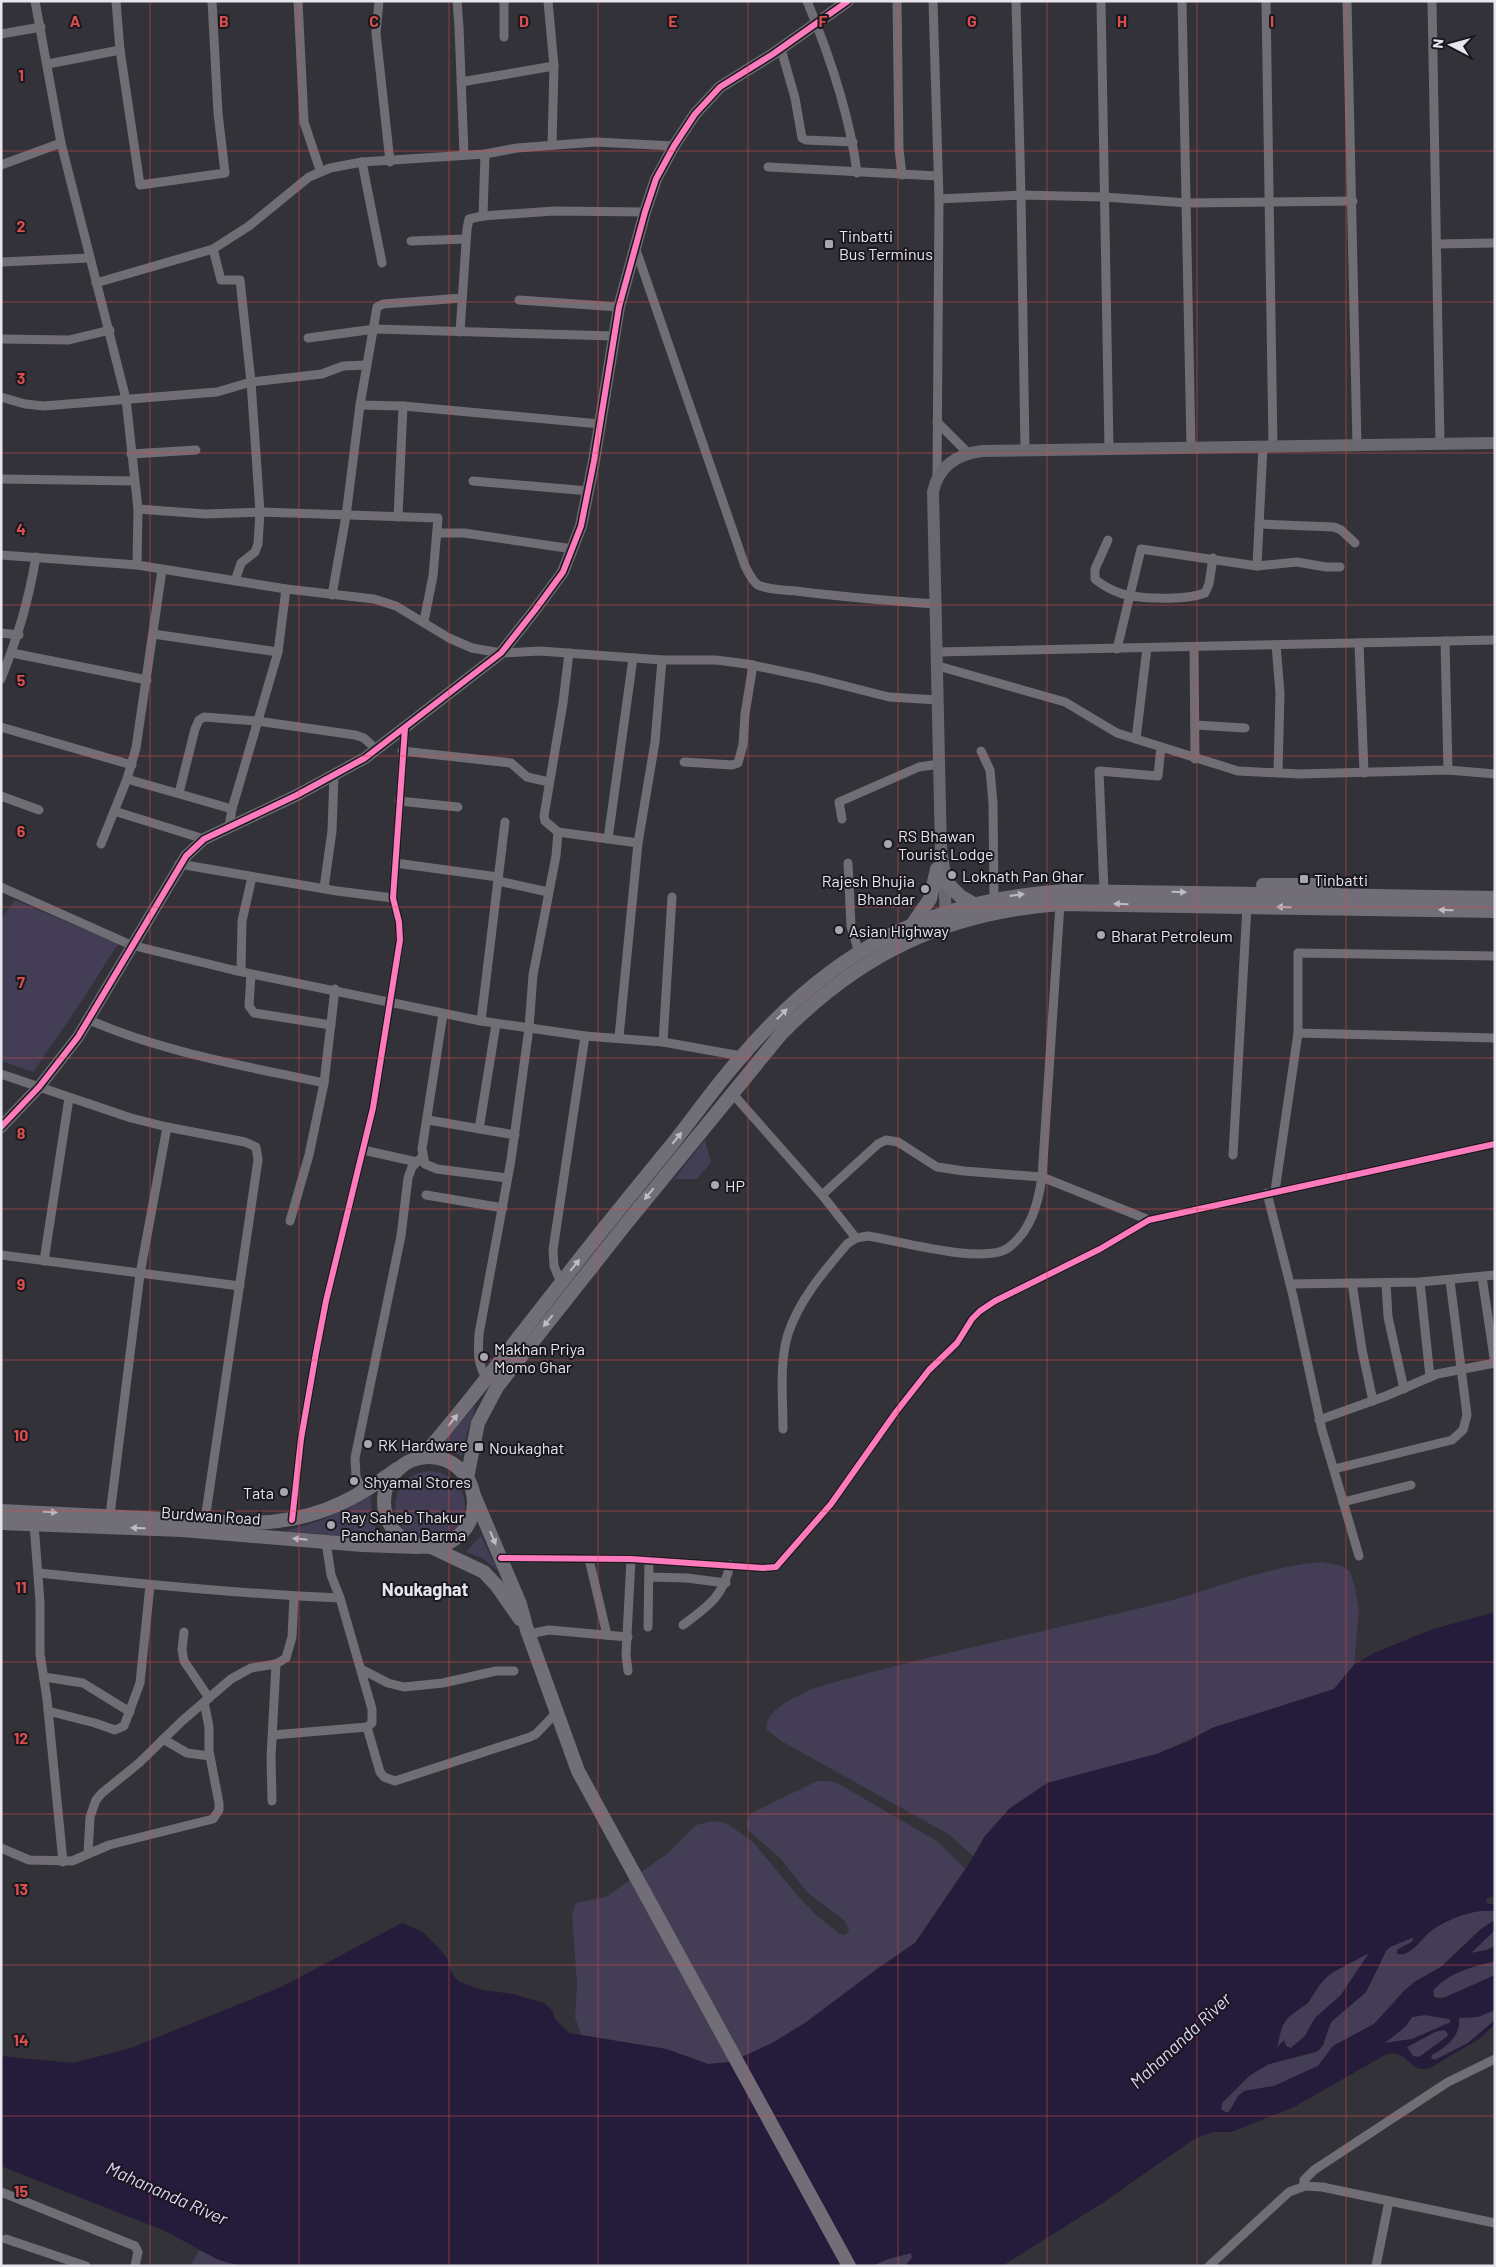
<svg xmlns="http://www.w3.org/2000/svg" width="1496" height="2267" font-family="Barlow,sans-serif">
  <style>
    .green { fill: #433d55 }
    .water { fill: #251b3a; fill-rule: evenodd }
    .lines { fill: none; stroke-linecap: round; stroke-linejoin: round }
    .street { stroke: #706e74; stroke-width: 9 }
    .secondary { stroke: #69686f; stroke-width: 12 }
    .primary { stroke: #716e78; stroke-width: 14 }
    .cycleway-casing { stroke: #1a181e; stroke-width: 9 }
    .cycleway { stroke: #fd7abc; stroke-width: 6 }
    .oneway { fill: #bebbc4 }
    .grid { fill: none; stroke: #d94e4f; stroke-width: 1; stroke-opacity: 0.55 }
    .poi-dot { fill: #a8a6ae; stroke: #1a181e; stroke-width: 2 }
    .labels { text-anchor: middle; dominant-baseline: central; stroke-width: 4; stroke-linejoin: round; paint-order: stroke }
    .poi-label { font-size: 16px; fill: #e7e5ed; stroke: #1a181e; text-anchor: start }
    .street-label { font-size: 16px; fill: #e7e5ed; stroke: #1a181e }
    .neighbourhood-label { font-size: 18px; font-weight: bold; fill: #e7e5ed; stroke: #1a181e }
    .water-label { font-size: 18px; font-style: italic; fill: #ded4fc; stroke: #1a181e }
    .grid-label { font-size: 16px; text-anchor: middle; font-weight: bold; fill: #d94e4f; stroke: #1a181e; stroke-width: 4; stroke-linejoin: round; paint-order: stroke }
  </style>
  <rect width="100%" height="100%" fill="#333239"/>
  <g class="green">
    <path d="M15,900L118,944L77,1008L33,1072L1,1061V919Z"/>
    <path d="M705,1140L711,1162L697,1179H674Z"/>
    <path d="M476,1405L467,1433L462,1456L450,1450L439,1447Z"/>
    <circle cx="430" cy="1506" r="35"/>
    <path d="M371,1496L372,1520L381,1540L286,1531L322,1520Z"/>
    <path d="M481,1536L498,1571L482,1558L466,1552Z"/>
    <path d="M1322,1562L1342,1566L1350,1572L1355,1587L1359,1612L1354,1665L1334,1689L1213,1728L985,1836L973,1856L948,1834L783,1742L767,1730C762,1710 801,1694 815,1688C928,1655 1043,1632 1157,1604C1213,1590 1265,1566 1322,1562Z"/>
    <path d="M817,1781H830L839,1784L925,1834L938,1842L965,1869L915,1943L877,1969L805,2023L772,2043L731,2062L708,2064L666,2049L581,2035L575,2017L577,1984L572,1915L576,1903L606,1897L668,1853L696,1825L713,1821L726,1823L753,1842L798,1896L816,1915L840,1934L845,1935L849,1930L845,1921L808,1893L780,1858L748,1830C746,1822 747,1819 752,1813Z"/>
    <path d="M1484,1910L1495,1911V1920L1481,1929L1441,1967L1416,1981L1405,1990L1374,2024L1333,2046L1318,2066L1274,2086L1244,2091L1228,2112H1225L1221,2109L1222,2103L1249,2076L1269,2064L1314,2053L1323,2045L1331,2022L1366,1992L1386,1951L1390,1947L1414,1937L1412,1942L1401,1947V1955C1414,1950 1420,1938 1431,1930C1445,1919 1466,1913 1484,1910Z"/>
    <path d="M1495,1930V1946L1487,1950L1471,1953Z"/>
    <path d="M1370,1952L1341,1995L1315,2018L1305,2036L1291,2048L1285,2046L1286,2043H1280L1277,2049C1279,2022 1291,2016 1309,1999C1317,1992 1320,1982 1329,1975C1340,1966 1357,1960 1370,1952Z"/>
    <path d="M1495,1961V1975C1476,1982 1454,2001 1434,1997L1433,1991C1448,1972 1473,1967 1495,1961Z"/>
    <path d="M1495,2010V2020L1468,2043L1434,2060L1431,2058L1432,2055C1446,2047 1461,2036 1459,2018L1478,2017Z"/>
    <path d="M1425,2015L1449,2019L1451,2022L1412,2039L1384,2043L1399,2032L1412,2017Z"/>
    <path d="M1444,2030L1447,2032L1448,2036L1419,2057L1413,2056L1407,2047L1435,2032Z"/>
    <path d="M199,2250L219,2260L241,2266H190Z"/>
    <path d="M911,2253L912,2258L905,2266H872L888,2259Z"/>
  </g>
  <path class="water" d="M1495,1612V1896L1488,1898L1486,1901L1488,1904H1495V1911C1474,1909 1453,1917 1435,1928C1423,1935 1413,1957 1397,1954V1950L1412,1942L1414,1937L1390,1947L1386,1951L1366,1992L1331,2022L1323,2045L1318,2051L1269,2064L1250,2075L1222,2103L1221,2109L1225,2112H1229L1238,2096L1244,2091L1274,2086L1318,2066L1333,2046L1374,2024L1405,1990L1416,1981L1441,1967L1481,1929L1495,1920V1930L1471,1953L1487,1950L1495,1946V1961C1473,1967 1448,1972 1433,1991L1434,1997L1441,1999L1495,1975V2010L1478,2017L1459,2018C1461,2036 1446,2047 1432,2055L1431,2058L1435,2060L1468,2043L1495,2020V2024L1479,2039L1430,2068C1406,2074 1410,2047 1385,2055L1294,2107L1231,2132H1213L1194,2139L1104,2202L1002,2266H905L912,2258L911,2253L888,2259L872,2266H241L219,2260L165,2231L1,2166V2056L73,2063L131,2048L281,1987L402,1923L423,1932L437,1946L447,1958L451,1972L458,1981L482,1990L513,1994L544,2003L552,2010L555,2019L569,2033L666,2049L708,2064L731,2062L772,2043L805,2023L877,1969L915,1943L969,1864L985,1836L1009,1809L1047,1783L1156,1754L1189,1741L1212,1728L1334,1689L1354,1665L1374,1653L1430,1630ZM1369,1953L1341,1995L1315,2018L1305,2036L1291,2048L1286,2046L1284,2040L1277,2048L1282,2026L1288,2017L1308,2003L1320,1984L1330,1974ZM1425,2015L1449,2019L1451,2022L1412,2039L1385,2043L1406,2026L1412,2017ZM1444,2030L1447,2032L1448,2036L1419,2057L1413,2056L1407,2047L1435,2032Z"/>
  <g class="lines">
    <g class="street">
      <path d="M35,1L61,143L126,399L138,509L137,565"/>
      <path d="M116,1L120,50L140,185L225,173L218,113L212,1"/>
      <path d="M298,1L304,122L320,170"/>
      <path d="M379,1L376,33L390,162"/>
      <path d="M457,1L459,27L464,154"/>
      <path d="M504,1V37"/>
      <path d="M548,1L554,66L552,145"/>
      <path d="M807,1C829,54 850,116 857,173"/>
      <path d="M897,1L899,149L902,175"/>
      <path d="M933,1L939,199L937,478"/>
      <path d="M1016,1L1021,195L1025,450"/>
      <path d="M1101,1L1109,448"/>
      <path d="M1182,1L1191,447"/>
      <path d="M1266,1L1273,446"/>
      <path d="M1347,1L1357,445"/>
      <path d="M1432,1L1440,444"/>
      <path d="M1,34L41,27"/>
      <path d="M781,49L795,98L802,138L806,140L853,142"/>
      <path d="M48,64L120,50"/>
      <path d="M461,82L554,66"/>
      <path d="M362,162L382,263"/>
      <path d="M1,165L61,143"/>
      <path d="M768,167L938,176"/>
      <path d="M939,199L1021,195L1104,197L1188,203L1353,201"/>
      <path d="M483,216L554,211L645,212"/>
      <path d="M411,241L466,239"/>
      <path d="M1437,244L1495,243"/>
      <path d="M635,247L745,566C748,572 752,581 758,585C768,590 785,590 796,591C843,597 890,601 937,604"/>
      <path d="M213,249L221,280H240L251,382L260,512L258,544L255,552L241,563L235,581"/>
      <path d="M1,262L90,258"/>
      <path d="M96,283L213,249L249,226L309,177L330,168L362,162L485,154L517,148L596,142L674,146"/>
      <path d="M519,300L619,307"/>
      <path d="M460,332L467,229L469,219L483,216L485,154"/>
      <path d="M308,338L375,329L614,336"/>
      <path d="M1,339L69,340L110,330"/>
      <path d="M1,397L25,404L44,406L217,392L251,382L322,374L343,366L366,365"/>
      <path d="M360,405L403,406L600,424"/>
      <path d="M937,422L968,453"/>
      <path d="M131,454L196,450"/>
      <path d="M1,479L134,481"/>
      <path d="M473,481L589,491"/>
      <path d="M138,509L205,514L260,512L438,518L433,576L424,621"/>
      <path d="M398,517L403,406"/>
      <path d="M1259,524L1334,527L1341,530L1355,543"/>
      <path d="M437,533H464L573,549"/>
      <path d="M1108,540L1095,569V579C1104,587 1119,594 1131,596C1151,599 1186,600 1205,593L1209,584L1213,558"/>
      <path d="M1,555L137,565L286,589L374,599L396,606L449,638L472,648L501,653L540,651L662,660H716L747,664L814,678L889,697L938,700"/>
      <path d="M1257,566L1263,446"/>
      <path d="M332,595L346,516L360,405L377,307L383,304L462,298"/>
      <path d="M1,633L19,635"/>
      <path d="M153,634L278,652"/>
      <path d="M1445,641L1448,770"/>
      <path d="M1359,643L1364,773"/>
      <path d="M1276,645L1280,693L1278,773"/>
      <path d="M1194,647L1195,759"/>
      <path d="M1117,649L1141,549L1257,566L1297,562L1326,567H1340"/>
      <path d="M937,652L1495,640"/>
      <path d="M12,653L147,680"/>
      <path d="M569,653L563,703L544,816L545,821L558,832L638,843"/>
      <path d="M938,666L1065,702L1117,733L1238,771L1300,774L1448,770L1495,774"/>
      <path d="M1,679C18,636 28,603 36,557"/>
      <path d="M1195,725L1245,728"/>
      <path d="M1,727L132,765"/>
      <path d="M1136,739L1147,648"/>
      <path d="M402,751L511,763L527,777L549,782"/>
      <path d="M981,751L990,770L993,803L994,899"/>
      <path d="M684,762L732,765L738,763L743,745L745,714L753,665"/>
      <path d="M127,779L232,809"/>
      <path d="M179,793L195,729L199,720L204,717L257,721L355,735L364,738L377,750"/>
      <path d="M1,796L39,810"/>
      <path d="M399,801L458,807"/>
      <path d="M114,811L204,839"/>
      <path d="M842,819L839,802L919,767L939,764"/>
      <path d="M229,826L232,809L278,652L286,589"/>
      <path d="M608,839L633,658"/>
      <path d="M101,844L127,779L136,748L162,570"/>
      <path d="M395,863L498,877"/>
      <path d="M848,863L851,926L859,953"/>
      <path d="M179,864L337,891L393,898"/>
      <path d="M498,881L548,892"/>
      <path d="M1,887L131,945L233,970L481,1021L585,1036L663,1042L741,1056"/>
      <path d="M324,888L332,831L334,775"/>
      <path d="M1104,891L1099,771L1158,776L1161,747"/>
      <path d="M241,971L242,921L252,877"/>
      <path d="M251,974L249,1006L254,1013L331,1025"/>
      <path d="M443,1014L422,1149L425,1164L437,1169L507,1178"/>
      <path d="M87,1019C161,1052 245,1066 324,1083"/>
      <path d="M481,1021L505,822"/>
      <path d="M1298,1033L1495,1038"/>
      <path d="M619,1037L638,843L655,742L662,660"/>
      <path d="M663,1042L672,897"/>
      <path d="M1,1074L131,1118L167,1127L245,1142L256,1147L258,1160L205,1520"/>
      <path d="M732,1093L822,1195L856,1238"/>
      <path d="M428,1120L515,1135"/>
      <path d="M479,1129L496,1024"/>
      <path d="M363,1150L417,1162"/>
      <path d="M1233,1155L1247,906"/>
      <path d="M1275,1191L1298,1033V953L1495,956"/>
      <path d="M1267,1193L1293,1296L1322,1430L1359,1556"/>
      <path d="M426,1195L503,1208"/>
      <path d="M822,1195L878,1144L886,1140L898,1142L937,1167L964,1171L1042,1177L1149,1220"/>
      <path d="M290,1221L309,1155L324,1083L335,989"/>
      <path d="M1,1255L240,1286"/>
      <path d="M44,1261L69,1098"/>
      <path d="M1482,1277L1495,1364"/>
      <path d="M1420,1282L1430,1377"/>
      <path d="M561,1283L554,1266L553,1250L585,1036"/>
      <path d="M1352,1283L1362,1350L1373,1401"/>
      <path d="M1386,1283L1388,1317L1404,1389"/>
      <path d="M1290,1284L1420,1282L1495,1275"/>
      <path d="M487,1379C477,1364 478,1351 479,1334L511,1160L529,1028L533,975L556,856L558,832"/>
      <path d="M1319,1420L1386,1396L1437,1374L1495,1363"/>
      <path d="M783,1429C783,1399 779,1363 788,1334C799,1300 824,1271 847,1244L856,1238L868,1236C899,1241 984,1265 1008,1248C1031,1231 1038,1204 1042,1177L1060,904"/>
      <path d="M1334,1469L1452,1440L1463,1430L1467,1415L1450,1281"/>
      <path d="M363,1492L356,1477L355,1458L401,1236L408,1178L412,1167L422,1157"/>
      <path d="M1343,1502L1411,1485"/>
      <path d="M110,1515L140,1274L167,1127"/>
      <path d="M292,1520L301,1439L316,1353L326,1301L373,1108L400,940L399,922L393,898L405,728"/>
      <path d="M34,1524L40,1602V1654L47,1699L63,1862"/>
      <path d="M501,1558L631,1559L763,1568L776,1567L831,1504L896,1412L929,1370L957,1343L972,1319L980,1311L995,1301L1100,1249L1149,1220L1495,1144"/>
      <path d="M589,1559L607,1635"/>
      <path d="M39,1573C139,1584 240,1594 340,1598"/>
      <path d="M649,1577L687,1578L726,1583"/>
      <path d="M683,1625C708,1606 723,1597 730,1565"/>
      <path d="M648,1627L649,1560"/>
      <path d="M184,1632L182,1650L184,1661L209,1698"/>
      <path d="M529,1634L549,1630L628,1637"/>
      <path d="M361,1669L388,1683L404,1687L443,1683L496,1671H514"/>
      <path d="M628,1671L626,1655L631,1559"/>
      <path d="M44,1677L83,1683L130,1712"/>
      <path d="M48,1711L95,1723L115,1730L124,1726L140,1683L150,1585"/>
      <path d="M367,1727L380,1772L384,1777L395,1781L530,1737L536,1734L557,1712"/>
      <path d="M273,1735L367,1727L372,1723V1709L340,1598L331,1575L326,1542"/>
      <path d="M163,1739L187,1753L210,1756"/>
      <path d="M272,1801L271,1757L276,1664"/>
      <path d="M1,1848L29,1860L72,1861L109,1845L213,1819L219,1810V1803L209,1751V1727L204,1702"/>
      <path d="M88,1854L90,1817L96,1800L102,1793L139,1763L182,1721L231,1679L251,1668L276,1664L286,1658L292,1637L294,1596"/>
      <path d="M1304,2186V2180L1314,2170L1448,2082L1495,2059"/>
      <path d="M1,2192L135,2246L138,2252L135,2266"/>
      <path d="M6,2239L86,2266"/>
      <path d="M1209,2266L1289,2192L1305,2186L1322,2187L1495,2223"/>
      <path d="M1376,2266L1389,2201"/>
    </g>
    <g class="secondary">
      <path d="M946,922L944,868L941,850L933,492C938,467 957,454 982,451L1495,443"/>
      <path d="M1,1127L39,1087L78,1037L186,856L204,839L297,795L365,758L501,653L535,610L563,572L581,526L594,461L619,307L645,212L656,179L674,146L695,114L720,87L773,54L848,1"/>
    </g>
    <g class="primary">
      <path d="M944,880L960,896L972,903"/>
      <path d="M1263,885H1334"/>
      <path d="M914,922L930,899L937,869"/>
      <circle cx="429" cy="1502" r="45"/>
      <path d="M422,1457C471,1401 515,1341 561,1283C596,1237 633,1192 670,1147C694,1117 716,1085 742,1056C832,951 927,900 1065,891L1495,898"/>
      <path d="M467,1478L478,1423L497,1387L625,1225L781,1034C862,952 946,913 1060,904L1495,911"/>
      <path d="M473,1493L520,1604L527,1630L578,1771L849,2266"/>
      <path d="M1,1511L245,1523C307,1523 348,1505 397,1469"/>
      <path d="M1,1523L182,1530L362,1545L419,1547"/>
      <path d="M433,1548L484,1572L497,1586L520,1619"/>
    </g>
    <g class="cycleway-casing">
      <g id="cycleway">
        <path d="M1,1127L39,1087L78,1037L186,856L204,839L297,795L365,758L501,653L535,610L563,572L581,526L594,461L619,307L645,212L656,179L674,146L695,114L720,87L773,54L848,1"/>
        <path d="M292,1520L301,1439L316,1353L326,1301L373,1108L400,940L399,922L393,898L405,728"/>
        <path d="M501,1558L631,1559L763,1568L776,1567L831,1504L896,1412L929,1370L957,1343L972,1319L980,1311L995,1301L1100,1249L1149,1220L1495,1144"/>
      </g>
    </g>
    <use href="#cycleway" class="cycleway"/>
  </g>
  <defs><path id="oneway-solid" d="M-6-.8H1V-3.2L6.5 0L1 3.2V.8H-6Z" transform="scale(1.25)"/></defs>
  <g class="oneway">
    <use href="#oneway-solid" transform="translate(1179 892) rotate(1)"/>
    <use href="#oneway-solid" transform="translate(1017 895) rotate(-8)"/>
    <use href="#oneway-solid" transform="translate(1121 904) rotate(-179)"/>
    <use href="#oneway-solid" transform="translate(1284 907) rotate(-179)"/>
    <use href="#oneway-solid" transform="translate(1446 910) rotate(-179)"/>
    <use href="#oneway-solid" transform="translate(782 1014) rotate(-45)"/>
    <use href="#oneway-solid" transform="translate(677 1138) rotate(-51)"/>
    <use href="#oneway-solid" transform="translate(649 1194) rotate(129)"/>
    <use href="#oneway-solid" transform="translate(575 1265) rotate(-51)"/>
    <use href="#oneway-solid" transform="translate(548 1321) rotate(129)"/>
    <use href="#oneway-solid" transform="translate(453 1420) rotate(-51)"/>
    <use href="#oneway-solid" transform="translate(50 1512) rotate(3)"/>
    <use href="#oneway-solid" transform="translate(138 1528) rotate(-178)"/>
    <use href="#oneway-solid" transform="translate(493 1538) rotate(67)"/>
    <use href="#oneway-solid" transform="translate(300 1539) rotate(-174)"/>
  </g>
  <path class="grid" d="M150,1V2266M299,1V2266M449,1V2266M598,1V2266M748,1V2266M898,1V2266M1047,1V2266M1197,1V2266M1346,1V2266M1,151H1495M1,302H1495M1,453H1495M1,605H1495M1,756H1495M1,907H1495M1,1058H1495M1,1209H1495M1,1360H1495M1,1511H1495M1,1662H1495M1,1814H1495M1,1965H1495M1,2116H1495"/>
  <g class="poi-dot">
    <rect x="824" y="239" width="10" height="10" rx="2.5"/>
    <circle cx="888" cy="844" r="5"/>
    <circle cx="952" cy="875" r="5"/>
    <rect x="1299" y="874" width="10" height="10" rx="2.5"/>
    <circle cx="925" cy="889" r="5"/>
    <circle cx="839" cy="930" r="5"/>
    <circle cx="1101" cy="935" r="5"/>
    <circle cx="715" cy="1185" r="5"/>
    <circle cx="484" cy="1357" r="5"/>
    <circle cx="368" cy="1444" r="5"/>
    <rect x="474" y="1442" width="10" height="10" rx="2.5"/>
    <circle cx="354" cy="1481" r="5"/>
    <circle cx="284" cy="1492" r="5"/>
    <circle cx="331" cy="1525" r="5"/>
  </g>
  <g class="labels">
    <g class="poi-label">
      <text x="839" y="235">Tinbatti<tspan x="839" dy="18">Bus Terminus</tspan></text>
      <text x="898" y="835">RS Bhawan<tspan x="898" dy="18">Tourist Lodge</tspan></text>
      <text x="962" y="875">Loknath Pan Ghar</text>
      <text x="1314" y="879">Tinbatti</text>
      <text x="915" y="880" text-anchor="end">Rajesh Bhujia<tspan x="915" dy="18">Bhandar</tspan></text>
      <text x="849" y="930">Asian Highway</text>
      <text x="1111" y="935">Bharat Petroleum</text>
      <text x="725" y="1185">HP</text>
      <text x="494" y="1348">Makhan Priya<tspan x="494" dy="18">Momo Ghar</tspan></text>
      <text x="378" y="1444">RK Hardware</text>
      <text x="489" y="1447">Noukaghat</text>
      <text x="364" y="1481">Shyamal Stores</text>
      <text x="274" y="1492" text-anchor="end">Tata</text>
      <text x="341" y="1516">Ray Saheb Thakur<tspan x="341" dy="18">Panchanan Barma</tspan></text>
    </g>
    <g class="street-label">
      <text transform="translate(211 1515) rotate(4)">Burdwan Road</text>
    </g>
    <g class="neighbourhood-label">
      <text x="425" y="1589">Noukaghat</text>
    </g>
    <g class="water-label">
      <text transform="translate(1180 2040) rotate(-43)">Mahananda River</text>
      <text transform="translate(167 2193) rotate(24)">Mahananda River</text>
    </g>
  </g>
  <g class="grid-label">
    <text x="75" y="27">A</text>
    <text x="224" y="27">B</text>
    <text x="374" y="27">C</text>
    <text x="524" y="27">D</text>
    <text x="673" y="27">E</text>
    <text x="823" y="27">F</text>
    <text x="972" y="27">G</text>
    <text x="1122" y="27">H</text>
    <text x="1272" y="27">I</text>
    <text x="21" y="81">1</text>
    <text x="21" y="232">2</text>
    <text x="21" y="384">3</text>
    <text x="21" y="535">4</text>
    <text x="21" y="686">5</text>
    <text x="21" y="837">6</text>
    <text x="21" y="988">7</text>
    <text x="21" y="1139">8</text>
    <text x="21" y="1290">9</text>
    <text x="21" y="1441">10</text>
    <text x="21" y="1593">11</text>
    <text x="21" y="1744">12</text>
    <text x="21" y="1895">13</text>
    <text x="21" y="2046">14</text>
    <text x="21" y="2197">15</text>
  </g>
  <rect width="1496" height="2267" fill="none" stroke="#e7e5ed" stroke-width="5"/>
  <g transform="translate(1451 45) rotate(276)" stroke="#1a181e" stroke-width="4" paint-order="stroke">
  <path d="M0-4L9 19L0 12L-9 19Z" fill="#e7e5ed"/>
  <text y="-8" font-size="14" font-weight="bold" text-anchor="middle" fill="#e7e5ed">N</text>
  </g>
</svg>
